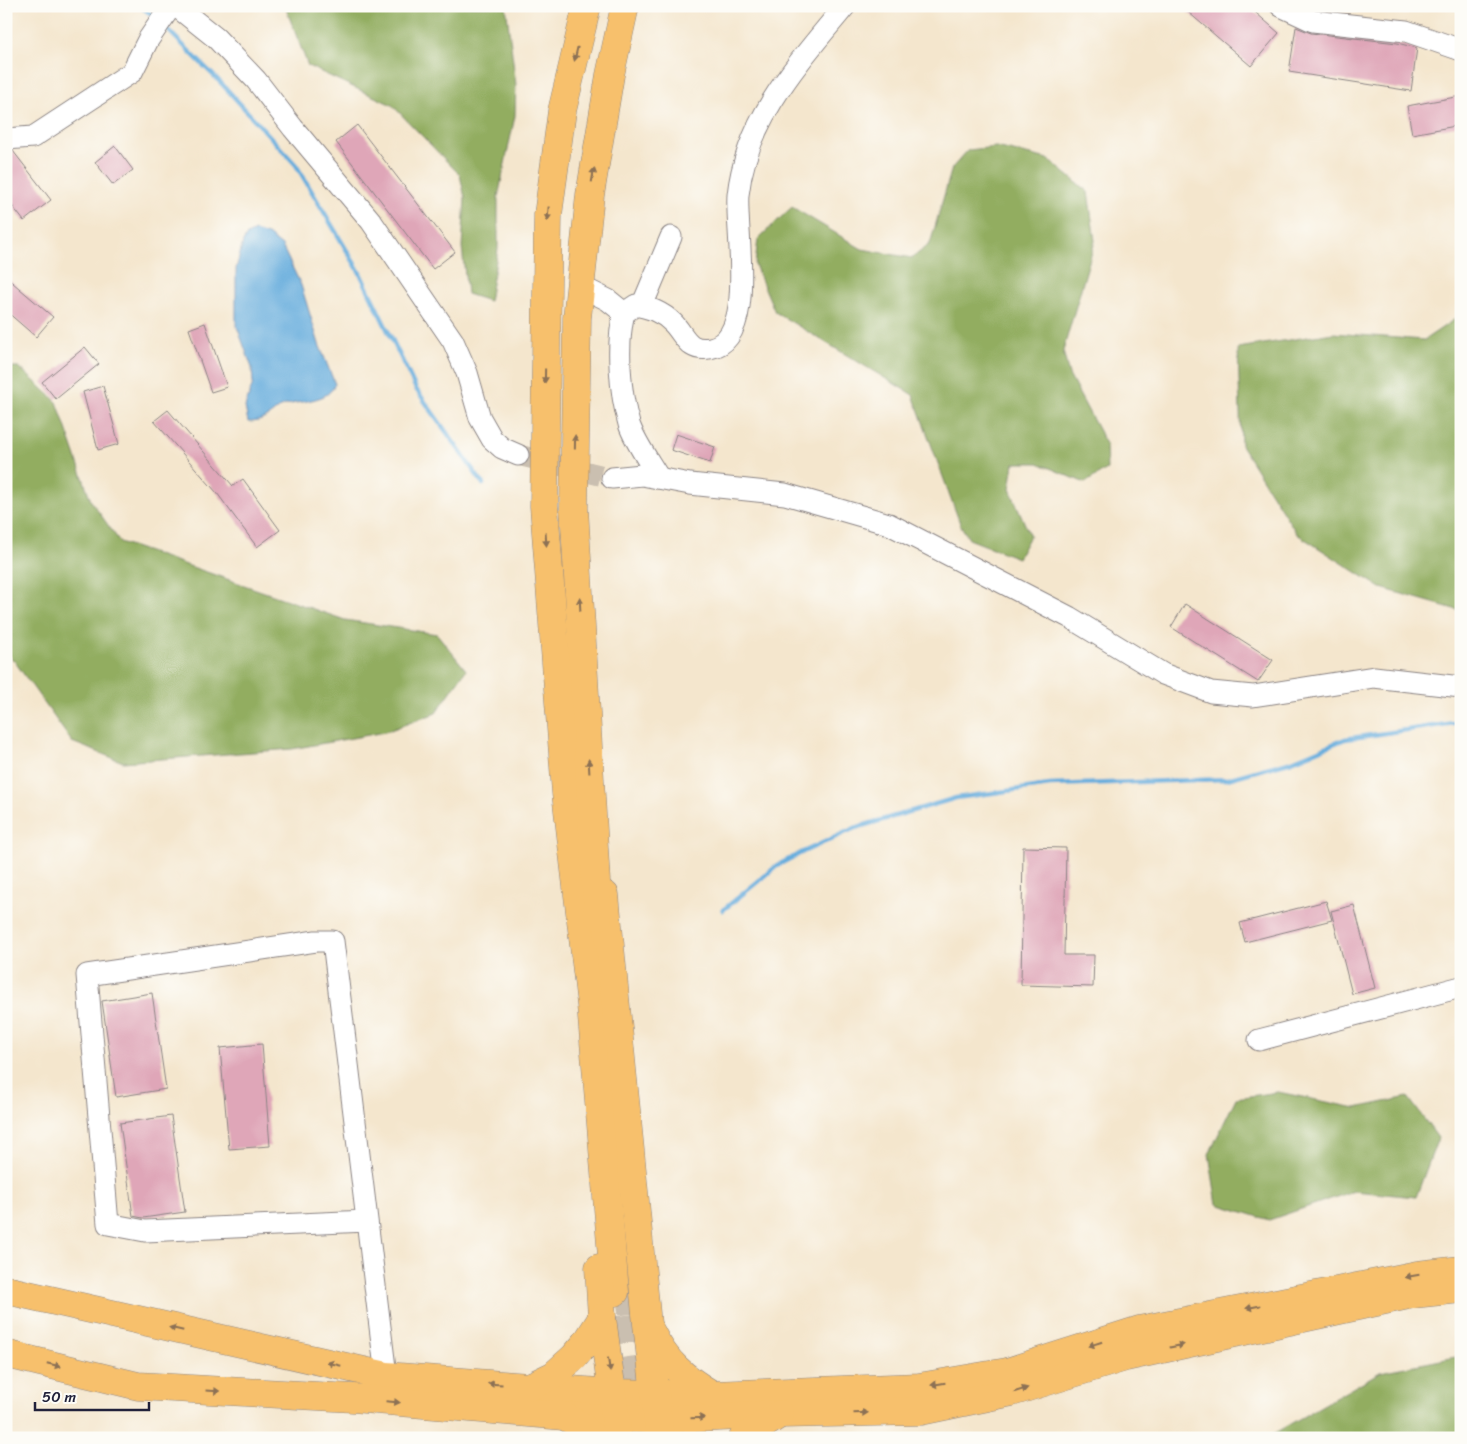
<svg xmlns="http://www.w3.org/2000/svg" width="1467" height="1444" font-family="Sriracha,sans-serif">
  <style>
    .forest { fill: #92ad60; stroke: #5a684e }
    .water { fill: #67addd; stroke: #44688c }
    .lines { fill: none; stroke-linecap: round; stroke-linejoin: round }
    .stream { stroke: #67addd; stroke-width: 4.5 }
    .building { fill: #dfa6b8 }
    .minor-tunnel { stroke: #cabfb0; stroke-width: 21; stroke-dasharray: 21 11; stroke-linecap: butt }
    .highway-tunnel { stroke: #cabfb0; stroke-width: 28; stroke-dasharray: 28 14; stroke-linecap: butt }
    .minor-casing { stroke: #8b8484; stroke-width: 23 }
    .major-casing { stroke: #8b8484; stroke-width: 29 }
    .highway-casing { stroke: #8b8484; stroke-width: 29 }
    .minor { stroke: #fff; stroke-width: 21 }
    .major { stroke: #f7c06c; stroke-width: 28 }
    .highway { stroke: #f7c06c; stroke-width: 28 }
    .oneway { fill: #8c7154 }
  </style>
  <rect width="100%" height="100%" fill="#fdfcf7"/>
  <filter id="ink" filterUnits="userSpaceOnUse"><feTurbulence type="fractalNoise" baseFrequency=".02" numOctaves="2"/><feDisplacementMap in="SourceGraphic" scale="10" xChannelSelector="R" yChannelSelector="G"/><feConvolveMatrix kernelMatrix="1 2 1 2 8 2 1 2 1" color-interpolation-filters="sRGB"/></filter>
  <filter id="wash" filterUnits="userSpaceOnUse"><feTurbulence type="fractalNoise" baseFrequency=".0096" numOctaves="4" result="noise"/><feDisplacementMap in="SourceGraphic" scale="20" xChannelSelector="R" yChannelSelector="G"/><feGaussianBlur stdDeviation="1.12" result="paint"/><feColorMatrix in="noise" values="0 0 0 0 0 0 0 0 0 0 0 0 0 0 0 0 0 1.4 0 .05"/><feComposite in="paint" operator="in"/></filter>
  <g filter="url(#wash)">
    <rect width="100%" height="100%" fill="#f4e6cd"/>
    <g class="forest">
      <path d="M285,6H506L516,85L515,116L498,197V249L489,301L467,294L462,247L465,198L460,175L392,105L308,66Z"/>
      <path d="M996,147L1048,159L1088,192L1095,241L1063,351L1069,375L1106,444L1107,469L1085,483L1038,463H1014L1010,489L1030,536L1018,558L969,539L961,526L913,395L775,312L755,265L758,239L792,207L862,249L912,258L930,244L952,168L968,150Z"/>
      <path d="M1461,315V611L1381,588L1297,534L1241,445L1238,348L1333,333L1424,340Z"/>
      <path d="M6,367H19L57,402L91,501L120,542L345,620L437,634L466,670L436,713L385,732L292,749L123,762L72,742L15,662L6,653Z"/>
      <path d="M1278,1092L1356,1108L1408,1097L1438,1138L1416,1197L1354,1191L1269,1220L1217,1204L1209,1154L1236,1098Z"/>
      <path d="M1461,1356V1438H1266L1380,1372Z"/>
    </g>
    <path class="water" d="M255,231L268,235L282,246L301,285L319,344L335,384C332,389 330,393 324,396C313,401 299,402 286,405C271,410 270,422 248,422L245,407L253,383L252,368L236,324V269L243,242L247,235Z"/>
    <g class="lines">
      <g class="stream">
        <path d="M140,6L155,17"/>
        <path d="M164,26L222,84L296,165L359,271L416,389L483,484"/>
        <path d="M723,910L778,865L803,852L855,828L956,798L1050,785L1227,779L1292,761L1345,739L1461,722"/>
      </g>
    </g>
    <g id="blocks">
      <g class="building">
        <path d="M1181,6H1248L1279,33L1251,66Z"/>
        <path d="M1296,27L1311,33L1397,43L1417,48L1411,91L1289,72Z"/>
        <path d="M1461,96V125L1412,134L1407,106Z"/>
        <path d="M357,125L455,252L433,269L336,142Z"/>
        <path d="M115,146L133,170L113,185L95,162Z"/>
        <path d="M6,151H13L51,200L24,221L6,198Z"/>
        <path d="M6,277L53,317L36,337L6,311Z"/>
        <path d="M205,323L227,387L211,392L189,329Z"/>
        <path d="M85,347L99,364L56,399L42,382Z"/>
        <path d="M103,386L119,444L98,450L83,392Z"/>
        <path d="M168,410L233,486L243,479L280,530L257,547L217,493L154,421Z"/>
        <path d="M676,434L715,447L710,463L671,450Z"/>
        <path d="M1185,604L1273,660L1258,682L1171,627Z"/>
        <path d="M1023,847L1066,848L1064,955H1094L1093,987L1021,985Z"/>
        <path d="M1326,901L1332,920L1245,942L1240,923Z"/>
        <path d="M1354,905L1375,988L1352,994L1331,911Z"/>
        <path d="M152,993L166,1089L116,1097L102,1001Z"/>
        <path d="M262,1044L270,1146L229,1149L220,1048Z"/>
        <path d="M171,1116L185,1212L143,1218L133,1216L120,1123Z"/>
      </g>
    </g>
  </g>
  <g filter="url(#ink)">
    <use href="#blocks" fill-opacity="0" stroke="#8b8484" stroke-width="1"/>
    <g class="lines">
      <path class="minor-tunnel" d="M518,455L612,478"/>
      <g class="highway-tunnel">
        <path d="M629,1286L635,1337"/>
        <path d="M618,1316L634,1438"/>
      </g>
      <g class="minor-casing">
        <g id="minor">
          <path d="M176,6L216,38L256,80L293,128L371,221L453,341L467,373L480,418L492,439L502,448L518,455"/>
          <path d="M1281,6L1313,21L1406,31L1461,50"/>
          <path d="M6,139L33,137L132,72L148,40L171,6"/>
          <path d="M580,286L608,300L624,313"/>
          <path d="M642,306L671,237"/>
          <path d="M612,478L642,475L690,484L785,494L889,524L1069,617L1163,674L1211,692L1253,696L1374,677L1461,687"/>
          <path d="M659,478C649,461 635,442 629,424C620,393 616,345 624,313L636,305C650,308 662,312 673,323C685,335 687,352 710,348C758,340 735,229 738,195C746,119 799,62 845,6"/>
          <path d="M1259,1040L1461,987"/>
          <path d="M367,1221L145,1231L108,1224L87,975L316,941H333L386,1376"/>
        </g>
      </g>
      <g class="major-casing">
        <g id="major">
          <path d="M529,1387L613,1393L713,1395L919,1387L1007,1372L1139,1330L1417,1275L1461,1270"/>
          <path d="M564,1416L658,1420L780,1414L921,1411L1012,1392L1126,1357L1413,1294L1461,1289"/>
        </g>
      </g>
      <g class="highway-casing">
        <g id="highway">
          <path d="M587,6L562,111L548,215L544,506L566,793L591,1005L615,1292"/>
          <path d="M605,895L647,1324L660,1438"/>
          <path d="M598,916L574,508L577,318L590,195L610,75L625,6"/>
          <path d="M599,1268L602,1318L618,1438"/>
          <path d="M6,1290L386,1376L529,1387L554,1375L574,1357L586,1343L602,1318"/>
          <path d="M651,1332C666,1363 684,1378 713,1395"/>
          <path d="M6,1354L138,1386L353,1398L564,1416L583,1427L594,1438"/>
          <path d="M743,1438L780,1414"/>
        </g>
      </g>
      <use href="#minor" class="minor"/>
      <use href="#major" class="major"/>
      <use href="#highway" class="highway"/>
    </g>
    <defs><path id="oneway-solid" d="M-6-.8H1V-3.2L6.5 0L1 3.2V.8H-6Z" transform="scale(1.25)"/></defs>
    <g class="oneway">
      <use href="#oneway-solid" transform="translate(576 54) rotate(103)"/>
      <use href="#oneway-solid" transform="translate(593 175) rotate(-80)"/>
      <use href="#oneway-solid" transform="translate(548 214) rotate(95)"/>
      <use href="#oneway-solid" transform="translate(545 376) rotate(91)"/>
      <use href="#oneway-solid" transform="translate(575 442) rotate(-89)"/>
      <use href="#oneway-solid" transform="translate(546 539) rotate(86)"/>
      <use href="#oneway-solid" transform="translate(580 604) rotate(-93)"/>
      <use href="#oneway-solid" transform="translate(589 766) rotate(-93)"/>
      <use href="#oneway-solid" transform="translate(1412 1276) rotate(170)"/>
      <use href="#oneway-solid" transform="translate(1253 1307) rotate(169)"/>
      <use href="#oneway-solid" transform="translate(176 1329) rotate(-167)"/>
      <use href="#oneway-solid" transform="translate(1095 1344) rotate(162)"/>
      <use href="#oneway-solid" transform="translate(1177 1346) rotate(-12)"/>
      <use href="#oneway-solid" transform="translate(334 1364) rotate(-167)"/>
      <use href="#oneway-solid" transform="translate(54 1365) rotate(14)"/>
      <use href="#oneway-solid" transform="translate(609 1365) rotate(82)"/>
      <use href="#oneway-solid" transform="translate(495 1384) rotate(-176)"/>
      <use href="#oneway-solid" transform="translate(938 1384) rotate(171)"/>
      <use href="#oneway-solid" transform="translate(1021 1390) rotate(-17)"/>
      <use href="#oneway-solid" transform="translate(213 1391) rotate(4)"/>
      <use href="#oneway-solid" transform="translate(393 1402) rotate(5)"/>
      <use href="#oneway-solid" transform="translate(861 1413) rotate(-1)"/>
      <use href="#oneway-solid" transform="translate(698 1418) rotate(-2)"/>
    </g>
  </g>
  <rect width="1467" height="1444" fill="none" stroke="#fdfcf7" stroke-width="25"/>
  <path d="M35 1402v8h114v-8" fill="none" stroke="#22223b" stroke-width="2.5"/>
  <text x="42" y="1402" font-size="15" fill="#22223b" stroke="#fdfcf7" stroke-width="4" paint-order="stroke">50 m</text>
</svg>
